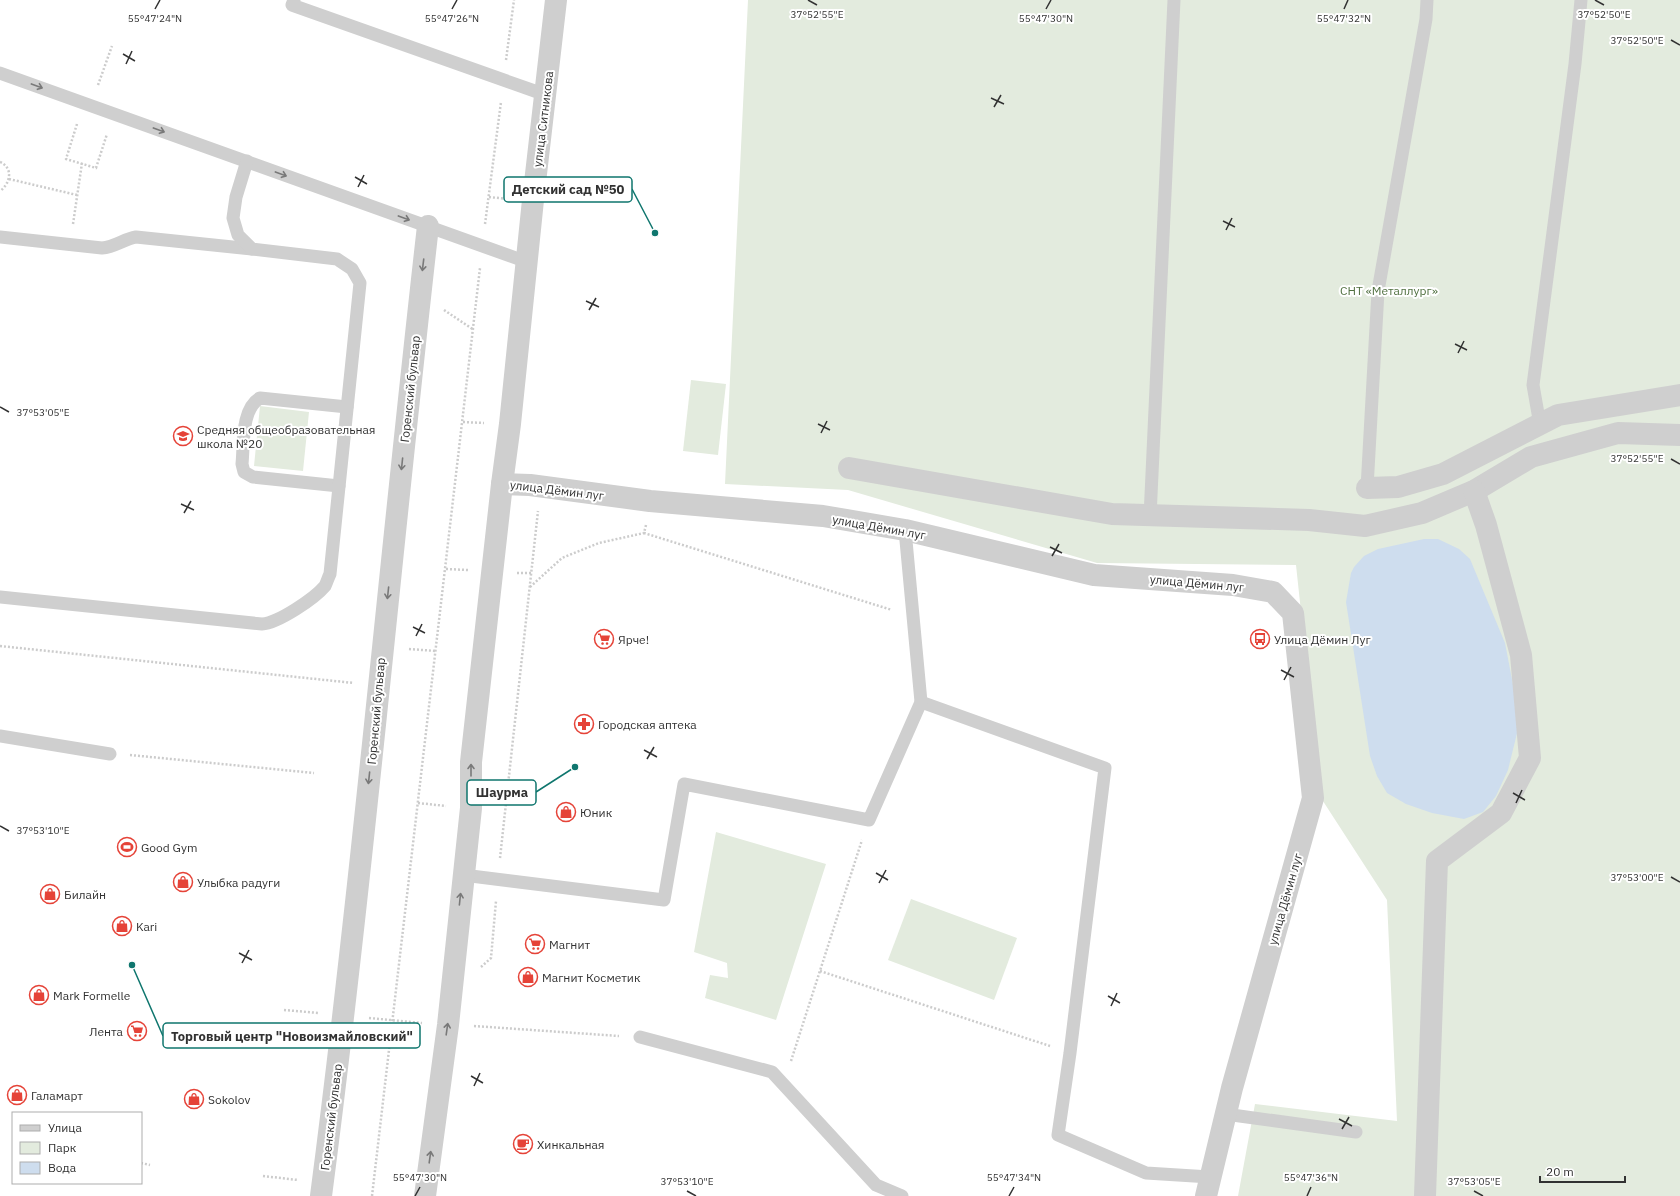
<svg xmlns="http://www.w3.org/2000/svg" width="1680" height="1196" font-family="'IBM Plex Sans',sans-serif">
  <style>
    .green { fill: #e3ebde }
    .water { fill: #ceddee }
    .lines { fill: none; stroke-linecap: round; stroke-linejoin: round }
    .path { stroke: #ccc; stroke-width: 2.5; stroke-dasharray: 2 2; stroke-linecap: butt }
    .service { stroke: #cfcfcf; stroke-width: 13 }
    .minor { stroke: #cfcfcf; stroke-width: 22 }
    .oneway { stroke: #797979 }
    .ticks { fill: none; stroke: #323232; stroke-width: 1.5 }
    .labels { text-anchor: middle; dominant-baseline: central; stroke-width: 4; stroke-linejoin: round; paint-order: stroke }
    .street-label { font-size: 12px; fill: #323232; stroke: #fff }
    .park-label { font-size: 12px; fill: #4f6f3f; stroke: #fff }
    .poi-label { font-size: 12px; fill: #323232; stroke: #fff; text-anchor: start }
    .ticks-label { font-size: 10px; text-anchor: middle; fill: #323232; stroke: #fff; stroke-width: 4; stroke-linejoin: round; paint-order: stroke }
    .leader { fill: none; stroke: #0f766e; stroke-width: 1.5 }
    .callout-dot { fill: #0f766e; stroke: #fff; stroke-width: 1.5 }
    .callout { fill: #fff; stroke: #0f766e; stroke-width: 1.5 }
    .callout-label { font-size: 13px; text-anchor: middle; font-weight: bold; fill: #323232 }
  </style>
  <rect width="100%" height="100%" fill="#fff"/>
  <g class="green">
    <path d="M748,0H1680V1196H1238L1255,1104L1397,1121L1387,900L1321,798L1296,565L1097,563L848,490L725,484Z"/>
    <path d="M691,380L726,384L718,455L683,451Z"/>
    <path d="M260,406L309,412L303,471L254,466Z"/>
    <path d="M716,832L826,864L776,1020L705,998L710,975L728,978L727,963L694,952Z"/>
    <path d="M911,899L1017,938L994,1000L888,960Z"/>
  </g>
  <path class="water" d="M1424,539H1438L1459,549L1470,559L1505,643L1520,721L1508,770L1496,796L1483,812L1464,819L1432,813L1406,804L1387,793L1377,776L1370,756L1346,602L1351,573L1354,567L1364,556L1378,549Z"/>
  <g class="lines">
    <g class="path">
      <path d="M506,60L514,0"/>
      <path d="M98,85L112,46"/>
      <path d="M77,124L66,159L96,168L107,134"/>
      <path d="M0,162C14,168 10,184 0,191"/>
      <path d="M9,179L77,195"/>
      <path d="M489,197L508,199"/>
      <path d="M73,224L82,163"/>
      <path d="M485,224L501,102"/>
      <path d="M444,310L474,330"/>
      <path d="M463,422L484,423"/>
      <path d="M646,525L644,533L892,610"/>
      <path d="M446,569L468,570"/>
      <path d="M517,573H531"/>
      <path d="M530,587L562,558L599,543L644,533"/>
      <path d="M0,646L354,683"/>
      <path d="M409,649L436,651"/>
      <path d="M130,755L314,773"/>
      <path d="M418,803L446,806"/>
      <path d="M500,858L538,511"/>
      <path d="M481,967L491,958L496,901"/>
      <path d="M820,971L1050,1046"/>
      <path d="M284,1010L319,1013"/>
      <path d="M369,1018L422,1023"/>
      <path d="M474,1026L619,1036"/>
      <path d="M791,1061L862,840"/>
      <path d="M141,1163L150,1165"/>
      <path d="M263,1176L298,1180"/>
      <path d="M372,1196L480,268"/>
    </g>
    <g class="service">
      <path d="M294,0L292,5L546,95"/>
      <path d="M0,73L527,262"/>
      <path d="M0,237L102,248C115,247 124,239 136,237L252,249"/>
      <path d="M1540,425L1533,385L1575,64L1581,0"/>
      <path d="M339,486L253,477L244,472L242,464C244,444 241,409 260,398L347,407"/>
      <path d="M1367,488L1378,291L1426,19L1427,0"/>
      <path d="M1150,517L1174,0"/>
      <path d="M0,597L262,624C278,623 314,599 325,586C327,582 328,578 330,574L360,283L352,269L337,259L252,249L238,235L233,218L236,197L247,161"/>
      <path d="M921,702L1105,768L1070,1053L1058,1135L1146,1173L1210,1177"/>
      <path d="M0,736L110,754"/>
      <path d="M463,875L664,900L684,784L869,820L921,702L905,530"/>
      <path d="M640,1037L772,1072L876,1185L902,1196"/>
      <path d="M1225,1114L1356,1132"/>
    </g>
    <g class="minor">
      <path d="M849,468L1112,514L1309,520L1365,526L1422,513L1474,491L1531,457L1618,433L1680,435"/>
      <path d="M502,484L530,485L650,501L823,516L905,530L1094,575L1233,585L1273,592L1293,613L1313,798L1232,1088L1206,1196"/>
      <path d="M1367,488L1398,487L1443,474L1558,415L1680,395"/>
      <path d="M321,1196C363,874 391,550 428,226"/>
      <path d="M425,1196L448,1025L471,808V762L502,484L510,424L533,200L556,0"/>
      <path d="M1425,1196L1437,861L1501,813L1530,758L1521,655L1486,525L1474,491"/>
    </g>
  </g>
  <defs><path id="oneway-shaft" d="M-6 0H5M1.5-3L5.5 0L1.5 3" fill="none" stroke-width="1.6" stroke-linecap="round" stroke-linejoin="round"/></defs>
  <g class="oneway">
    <use href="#oneway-shaft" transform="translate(37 86) rotate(20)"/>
    <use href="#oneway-shaft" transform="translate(159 130) rotate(20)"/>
    <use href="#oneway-shaft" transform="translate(281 174) rotate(20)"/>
    <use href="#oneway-shaft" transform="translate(404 218) rotate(20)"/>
    <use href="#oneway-shaft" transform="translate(423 265) rotate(97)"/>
    <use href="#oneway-shaft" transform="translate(402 464) rotate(96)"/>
    <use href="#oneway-shaft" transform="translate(388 593) rotate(96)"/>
    <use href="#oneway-shaft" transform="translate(471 770) rotate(-90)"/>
    <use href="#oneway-shaft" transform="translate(369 778) rotate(96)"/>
    <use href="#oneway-shaft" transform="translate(460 899) rotate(-84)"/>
    <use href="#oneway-shaft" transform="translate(447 1029) rotate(-82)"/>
    <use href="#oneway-shaft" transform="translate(430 1157) rotate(-82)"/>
  </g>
  <path class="ticks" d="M808,0L817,5M1595,0L1604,5M155,9L160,0M452,9L457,0M1046,9L1051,0M1344,9L1348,0M1671,40L1680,45M123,54L135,61M126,64L132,51M991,98L1004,104M994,107L1001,95M355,177L367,184M358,187L364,175M1223,221L1235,227M1226,230L1232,218M586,301L599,307M589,310L596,298M1455,344L1467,350M1458,353L1464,341M0,407L9,412M818,424L830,430M821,433L827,421M1671,459L1680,464M181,504L194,510M184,513L191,501M1050,547L1062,553M1052,556L1059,544M413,627L425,633M416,636L422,624M1281,670L1294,677M1284,680L1291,667M644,750L657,757M647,759L654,747M1513,793L1525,800M1516,803L1522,790M0,826L9,831M876,873L888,880M1671,877L1680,882M879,883L886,870M239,953L252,960M242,963L249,950M1108,996L1120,1003M1111,1006L1117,993M471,1076L483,1083M474,1086L480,1073M1339,1119L1352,1126M1342,1129L1349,1117M687,1191L696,1196M1474,1191L1483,1196M415,1196L420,1187M1009,1196L1014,1187M1307,1196L1311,1187"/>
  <defs>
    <g id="school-ring" transform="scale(1)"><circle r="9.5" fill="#fff" stroke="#e54338" stroke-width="1.5"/><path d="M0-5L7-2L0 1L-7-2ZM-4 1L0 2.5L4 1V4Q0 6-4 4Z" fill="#e54338"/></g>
    <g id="supermarket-ring" transform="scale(1)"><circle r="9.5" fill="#fff" stroke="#e54338" stroke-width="1.5"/><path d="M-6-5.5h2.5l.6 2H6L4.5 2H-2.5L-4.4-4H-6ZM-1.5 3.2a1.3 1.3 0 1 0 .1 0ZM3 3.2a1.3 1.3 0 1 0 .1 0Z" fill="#e54338"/></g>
    <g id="bus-ring" transform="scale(1)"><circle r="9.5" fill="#fff" stroke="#e54338" stroke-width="1.5"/><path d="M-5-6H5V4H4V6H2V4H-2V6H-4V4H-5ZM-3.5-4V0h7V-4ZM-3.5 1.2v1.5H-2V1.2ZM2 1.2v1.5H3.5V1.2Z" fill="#e54338"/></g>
    <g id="pharmacy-ring" transform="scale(1)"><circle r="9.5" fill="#fff" stroke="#e54338" stroke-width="1.5"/><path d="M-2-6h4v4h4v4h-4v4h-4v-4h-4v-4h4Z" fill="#e54338"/></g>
    <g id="shop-ring" transform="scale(1)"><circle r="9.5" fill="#fff" stroke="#e54338" stroke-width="1.5"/><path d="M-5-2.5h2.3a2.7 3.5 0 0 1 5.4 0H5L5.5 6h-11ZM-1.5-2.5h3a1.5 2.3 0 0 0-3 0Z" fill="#e54338"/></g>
    <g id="stadium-ring" transform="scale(1)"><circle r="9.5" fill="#fff" stroke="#e54338" stroke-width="1.5"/><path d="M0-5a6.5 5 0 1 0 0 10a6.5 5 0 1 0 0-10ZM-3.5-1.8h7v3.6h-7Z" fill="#e54338"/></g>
    <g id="cafe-ring" transform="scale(1)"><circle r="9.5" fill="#fff" stroke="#e54338" stroke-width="1.5"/><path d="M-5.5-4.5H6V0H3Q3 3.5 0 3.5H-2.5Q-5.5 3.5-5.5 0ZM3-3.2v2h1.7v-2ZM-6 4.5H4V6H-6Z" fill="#e54338"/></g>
  </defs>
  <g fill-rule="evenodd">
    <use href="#school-ring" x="183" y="436"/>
    <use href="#supermarket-ring" x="604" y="639"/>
    <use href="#bus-ring" x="1260" y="639"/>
    <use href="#pharmacy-ring" x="584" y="724"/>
    <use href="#shop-ring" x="566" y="812"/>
    <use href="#stadium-ring" x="127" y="847"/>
    <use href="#shop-ring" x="183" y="882"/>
    <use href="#shop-ring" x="50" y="894"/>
    <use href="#shop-ring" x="122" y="926"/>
    <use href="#supermarket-ring" x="535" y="944"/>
    <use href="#shop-ring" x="528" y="977"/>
    <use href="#shop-ring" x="39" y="995"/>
    <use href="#supermarket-ring" x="137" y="1031"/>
    <use href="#shop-ring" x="17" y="1095"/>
    <use href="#shop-ring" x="194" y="1099"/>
    <use href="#cafe-ring" x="523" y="1144"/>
  </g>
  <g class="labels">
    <g class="street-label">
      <text transform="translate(543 119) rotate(-83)">улица Ситникова</text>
      <text transform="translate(410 389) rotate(-84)">Горенский бульвар</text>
      <text transform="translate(557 490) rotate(7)">улица Дёмин луг</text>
      <text transform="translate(879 527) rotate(10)">улица Дёмин луг</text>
      <text transform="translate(1197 583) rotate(5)">улица Дёмин луг</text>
      <text transform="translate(376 711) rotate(-85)">Горенский бульвар</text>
      <text transform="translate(1285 899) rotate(-74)">улица Дёмин луг</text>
      <text transform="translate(331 1117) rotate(-83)">Горенский бульвар</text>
    </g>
    <g class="park-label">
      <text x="1389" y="290">СНТ «Металлург»</text>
    </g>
    <g class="poi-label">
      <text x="197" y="429">Средняя общеобразовательная<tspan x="197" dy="14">школа №20</tspan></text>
      <text x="618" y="639">Ярче!</text>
      <text x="1274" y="639">Улица Дёмин Луг</text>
      <text x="598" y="724">Городская аптека</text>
      <text x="580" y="812">Юник</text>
      <text x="141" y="847">Good Gym</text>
      <text x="197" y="882">Улыбка радуги</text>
      <text x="64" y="894">Билайн</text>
      <text x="136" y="926">Kari</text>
      <text x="549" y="944">Магнит</text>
      <text x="542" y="977">Магнит Косметик</text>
      <text x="53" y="995">Mark Formelle</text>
      <text x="123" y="1031" text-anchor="end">Лента</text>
      <text x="31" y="1095">Галамарт</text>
      <text x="208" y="1099">Sokolov</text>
      <text x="537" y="1144">Хинкальная</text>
    </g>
  </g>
  <g class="ticks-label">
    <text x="1604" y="18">37°52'50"E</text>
    <text x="817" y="18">37°52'55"E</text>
    <text x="155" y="22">55°47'24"N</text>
    <text x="452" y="22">55°47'26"N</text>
    <text x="1046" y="22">55°47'30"N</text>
    <text x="1344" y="22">55°47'32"N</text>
    <text x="1637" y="44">37°52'50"E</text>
    <text x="43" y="416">37°53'05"E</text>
    <text x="1637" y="462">37°52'55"E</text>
    <text x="43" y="834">37°53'10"E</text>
    <text x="1637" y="881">37°53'00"E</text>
    <text x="420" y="1181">55°47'30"N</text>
    <text x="1014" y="1181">55°47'34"N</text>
    <text x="1311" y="1181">55°47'36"N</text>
    <text x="687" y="1185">37°53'10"E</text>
    <text x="1474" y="1185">37°53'05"E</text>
  </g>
  <path class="leader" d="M655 233L632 189M575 767L536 792M132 965L163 1036"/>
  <g class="callout-dot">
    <circle cx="655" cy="233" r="4"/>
    <circle cx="575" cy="767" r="4"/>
    <circle cx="132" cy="965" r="4"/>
  </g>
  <g class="callout">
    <rect x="504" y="177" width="128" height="25" rx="4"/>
    <rect x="467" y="780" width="69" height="25" rx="4"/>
    <rect x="163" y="1023" width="257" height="25" rx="4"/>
  </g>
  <g class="callout-label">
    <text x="568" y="194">Детский сад №50</text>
    <text x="502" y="797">Шаурма</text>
    <text x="292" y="1041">Торговый центр "Новоизмайловский"</text>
  </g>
  <rect x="12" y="1112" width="130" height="72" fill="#ffffff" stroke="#adadad"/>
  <rect x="20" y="1125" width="20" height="6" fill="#cfcfcf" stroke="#adadad"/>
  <text x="48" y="1132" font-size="12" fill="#323232">Улица</text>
  <rect x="20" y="1142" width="20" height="12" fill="#e3ebde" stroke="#adadad"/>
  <text x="48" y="1152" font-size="12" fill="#323232">Парк</text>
  <rect x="20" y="1162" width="20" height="12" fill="#ceddee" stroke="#adadad"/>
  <text x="48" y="1172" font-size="12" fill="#323232">Вода</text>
  <path d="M1540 1176v6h85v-6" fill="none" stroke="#323232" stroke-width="2"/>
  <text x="1546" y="1176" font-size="12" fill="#323232" stroke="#ffffff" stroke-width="3" paint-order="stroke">20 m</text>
</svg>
